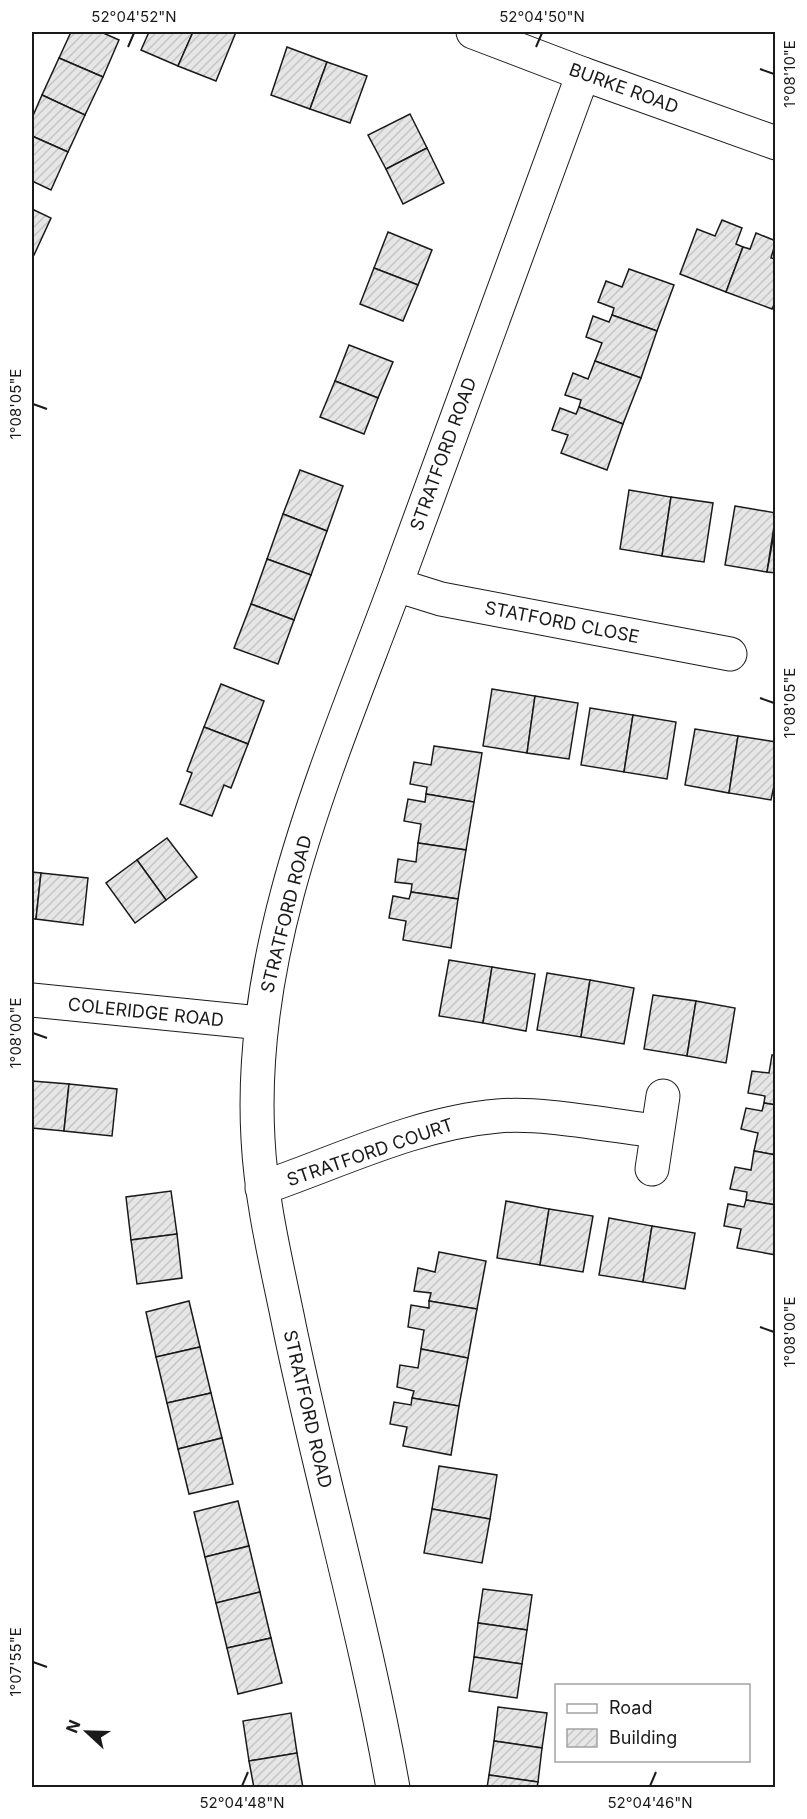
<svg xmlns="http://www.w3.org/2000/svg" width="807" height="1819" font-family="Inter,sans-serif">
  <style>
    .building { fill: url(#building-hatch); stroke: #1a1a1a; stroke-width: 1.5 }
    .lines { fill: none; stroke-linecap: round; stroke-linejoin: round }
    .minor-casing { stroke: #1a1a1a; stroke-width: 35 }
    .tertiary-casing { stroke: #1a1a1a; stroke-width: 35 }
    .minor { stroke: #fff; stroke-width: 33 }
    .tertiary { stroke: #fff; stroke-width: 33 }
    .ticks { fill: none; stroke: #1a1a1a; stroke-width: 2 }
    .labels { text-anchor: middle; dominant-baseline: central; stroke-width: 4.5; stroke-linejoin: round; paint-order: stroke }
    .street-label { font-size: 18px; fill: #1a1a1a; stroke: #fff }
    .neatline { fill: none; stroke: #1a1a1a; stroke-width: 2 }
    .ticks-label { font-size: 15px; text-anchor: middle; fill: #1a1a1a }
  </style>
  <defs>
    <pattern id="building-hatch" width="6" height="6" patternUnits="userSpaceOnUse" patternTransform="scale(1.5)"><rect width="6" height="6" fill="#e6e6e6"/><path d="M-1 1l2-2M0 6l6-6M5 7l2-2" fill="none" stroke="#c5c5c5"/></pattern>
  </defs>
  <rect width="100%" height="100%" fill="#fff"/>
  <g class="building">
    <path d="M71,32H101L119,40L103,77L59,58Z"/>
    <path d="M149,32H193L178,66L141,50Z"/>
    <path d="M193,32H236L216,81L178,66Z"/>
    <path d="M287,47L327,62L310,109L271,95Z"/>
    <path d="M59,58L103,77L85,115L42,95Z"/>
    <path d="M327,62L367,76L350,123L310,109Z"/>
    <path d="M42,95L85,115L68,152L32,136V118Z"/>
    <path d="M410,114L427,148L386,169L368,135Z"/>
    <path d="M32,136L68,152L51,190L32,181Z"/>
    <path d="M427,148L444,183L403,204L386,169Z"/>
    <path d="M32,209L51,218L34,255L32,254Z"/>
    <path d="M722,220L742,228L736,244L743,247L726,292L680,274L697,229L715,236Z"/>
    <path d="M388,232L432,250L418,285L374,268Z"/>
    <path d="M756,233L776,241L771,258L776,259V300L772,309L726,292L743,247L750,249Z"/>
    <path d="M374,268L418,285L403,321L360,304Z"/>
    <path d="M629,269L674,285L657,331L612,315L614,308L598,302L606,281L622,287Z"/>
    <path d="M612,315L657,331L641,378L595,361L602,343L586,337L593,316L609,322Z"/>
    <path d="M349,345L393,362L378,398L335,381Z"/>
    <path d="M595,361L641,378L623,424L579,407L581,400L565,395L573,373L588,379Z"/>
    <path d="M335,381L378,398L364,434L320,417Z"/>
    <path d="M579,407L623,424L607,470L561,453L568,435L552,430L560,408L576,414Z"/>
    <path d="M300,470L343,486L327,531L283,514Z"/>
    <path d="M629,490L671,497L662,556L620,549Z"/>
    <path d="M671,497L713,503L704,562L662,556Z"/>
    <path d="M735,506L776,513L767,572L725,565Z"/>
    <path d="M283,514L327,531L311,575L267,559Z"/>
    <path d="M776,522V573L767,572Z"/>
    <path d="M267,559L311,575L294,620L251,604Z"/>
    <path d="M251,604L294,620L278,664L234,648Z"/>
    <path d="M221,684L264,701L248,744L204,727Z"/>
    <path d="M492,689L535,696L527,753L483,746Z"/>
    <path d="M535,696L578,703L569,759L527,753Z"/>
    <path d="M590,708L633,715L624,772L581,765Z"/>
    <path d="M633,715L676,722L667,779L624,772Z"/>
    <path d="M204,727L248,744L231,788L224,785L212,816L180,804L192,773L187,771Z"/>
    <path d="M695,729L738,736L729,793L685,785Z"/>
    <path d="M738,736L776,742V776L771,800L729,793Z"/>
    <path d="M434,746L482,753L474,802L426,794L427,787L410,784L414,762L431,765Z"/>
    <path d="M426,794L474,802L466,850L418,843L421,824L404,821L408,799L425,802Z"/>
    <path d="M167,838L197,877L166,900L137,860Z"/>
    <path d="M418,843L466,850L458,899L411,892L412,884L395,882L398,859L416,862Z"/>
    <path d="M137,860L166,900L135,923L106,883Z"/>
    <path d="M32,872L41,873L36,919H32Z"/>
    <path d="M41,873L88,878L83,925L36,919Z"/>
    <path d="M411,892L458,899L451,948L403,940L406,921L389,918L393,896L409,899Z"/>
    <path d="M449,960L492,967L483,1023L439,1016Z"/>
    <path d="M492,967L535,974L526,1031L483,1023Z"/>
    <path d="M547,973L590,980L581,1037L537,1030Z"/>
    <path d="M590,980L634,988L624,1044L581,1037Z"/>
    <path d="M653,995L696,1001L687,1056L644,1049Z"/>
    <path d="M696,1001L735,1008L726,1063L687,1056Z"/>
    <path d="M772,1055H776V1105L764,1103L765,1096L748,1093L752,1071L769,1073Z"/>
    <path d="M32,1081L69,1084L64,1131L32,1128Z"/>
    <path d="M69,1084L117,1089L112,1136L64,1131Z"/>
    <path d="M764,1103L776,1105V1155L754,1151L758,1133L741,1129L746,1108L762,1111Z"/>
    <path d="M754,1151L776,1155V1205L746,1200L747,1192L730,1189L735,1167L751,1170Z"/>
    <path d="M171,1191L177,1234L131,1240L126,1197Z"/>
    <path d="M746,1200L776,1205V1255L737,1248L741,1229L724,1226L728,1204L744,1207Z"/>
    <path d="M506,1201L549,1209L540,1265L497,1258Z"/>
    <path d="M549,1209L593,1216L583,1272L540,1265Z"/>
    <path d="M609,1218L652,1226L643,1282L599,1275Z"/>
    <path d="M652,1226L695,1233L685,1289L643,1282Z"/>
    <path d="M177,1234L182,1278L137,1284L131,1240Z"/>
    <path d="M439,1252L486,1261L477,1309L429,1301L431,1293L414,1291L418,1268L435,1272Z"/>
    <path d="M189,1301L200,1347L156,1357L146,1312Z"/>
    <path d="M429,1301L477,1309L468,1358L421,1349L424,1330L408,1327L411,1305L429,1308Z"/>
    <path d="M200,1347L211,1393L167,1403L156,1357Z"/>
    <path d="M421,1349L468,1358L459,1406L412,1398L414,1391L397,1387L400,1365L418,1368Z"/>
    <path d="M211,1393L222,1438L178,1449L167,1403Z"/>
    <path d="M412,1398L459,1406L451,1455L403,1446L407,1427L390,1424L394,1402L411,1405Z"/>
    <path d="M222,1438L233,1484L189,1494L178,1449Z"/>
    <path d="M439,1466L497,1475L490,1519L432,1509Z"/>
    <path d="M238,1501L249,1546L205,1557L194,1512Z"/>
    <path d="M432,1509L490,1519L482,1563L424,1553Z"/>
    <path d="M249,1546L260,1592L216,1603L205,1557Z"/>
    <path d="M483,1589L532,1595L527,1630L478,1623Z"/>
    <path d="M260,1592L271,1638L227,1648L216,1603Z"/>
    <path d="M478,1623L527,1630L522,1664L474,1657Z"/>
    <path d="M271,1638L282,1683L238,1694L227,1648Z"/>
    <path d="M474,1657L522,1664L517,1698L469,1691Z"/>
    <path d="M498,1707L547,1713L542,1748L494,1741Z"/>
    <path d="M291,1713L297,1753L249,1761L243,1721Z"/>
    <path d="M494,1741L542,1748L538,1782L489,1775Z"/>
    <path d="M297,1753L303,1788H254L249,1761Z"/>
    <path d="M489,1775L538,1782L537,1788H487Z"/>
  </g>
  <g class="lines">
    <g class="minor-casing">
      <g id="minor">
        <path d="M473,32L583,74"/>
        <path d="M396,585L441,599L730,654"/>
        <path d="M32,1000L261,1023"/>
        <path d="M652,1169L663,1096"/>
        <path d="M262,1188C338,1162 416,1123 498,1116C544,1112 610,1126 657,1131"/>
      </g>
    </g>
    <g class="tertiary-casing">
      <path id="tertiary" d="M393,1788C365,1629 319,1474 287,1315C275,1257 261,1199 258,1139C247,946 329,764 395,587C459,416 519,244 583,74L776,143"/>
    </g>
    <use href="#minor" class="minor"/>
    <use href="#tertiary" class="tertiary"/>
  </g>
  <path class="ticks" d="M128,47L134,33M536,47L542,33M760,69L774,74M33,404L47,409M760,698L774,703M33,1033L47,1038M760,1327L774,1332M33,1662L47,1667M242,1786L248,1772M650,1786L656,1772"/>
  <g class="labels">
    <g class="street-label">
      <text transform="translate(624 88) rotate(20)">BURKE ROAD</text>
      <text transform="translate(443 454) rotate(-70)">STRATFORD ROAD</text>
      <text transform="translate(562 622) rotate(11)">STATFORD CLOSE</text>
      <text transform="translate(286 914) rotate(-76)">STRATFORD ROAD</text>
      <text transform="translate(146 1012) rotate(6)">COLERIDGE ROAD</text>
      <text transform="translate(370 1152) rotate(-19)">STRATFORD COURT</text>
      <text transform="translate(308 1409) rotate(77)">STRATFORD ROAD</text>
    </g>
  </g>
  <rect width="807" height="1819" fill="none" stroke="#ffffff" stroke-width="66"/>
  <rect x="555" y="1684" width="195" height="78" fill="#ffffff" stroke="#a3a3a3" stroke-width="1.5"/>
  <rect x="567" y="1704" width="30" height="9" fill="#ffffff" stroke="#a3a3a3" stroke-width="1.5"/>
  <text x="609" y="1714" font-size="18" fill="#1a1a1a">Road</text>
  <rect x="567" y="1729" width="30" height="18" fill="url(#building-hatch)" stroke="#a3a3a3" stroke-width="1.5"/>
  <text x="609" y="1744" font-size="18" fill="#1a1a1a">Building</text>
  <g transform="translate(87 1732) rotate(292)" stroke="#ffffff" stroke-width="4.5" paint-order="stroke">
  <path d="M0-4.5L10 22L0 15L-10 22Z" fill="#1a1a1a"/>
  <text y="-9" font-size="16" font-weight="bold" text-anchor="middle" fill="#1a1a1a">N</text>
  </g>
  <rect x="33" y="33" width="741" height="1753" class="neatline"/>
  <g class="ticks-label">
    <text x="134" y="22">52°04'52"N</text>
    <text x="542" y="22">52°04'50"N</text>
    <text transform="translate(790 74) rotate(-90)" y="5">1°08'10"E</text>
    <text transform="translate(16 404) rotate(-90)" y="5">1°08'05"E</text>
    <text transform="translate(790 703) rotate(-90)" y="5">1°08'05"E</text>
    <text transform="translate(16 1033) rotate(-90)" y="5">1°08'00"E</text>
    <text transform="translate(790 1332) rotate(-90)" y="5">1°08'00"E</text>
    <text transform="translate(16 1662) rotate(-90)" y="5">1°07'55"E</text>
    <text x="242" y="1808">52°04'48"N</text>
    <text x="650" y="1808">52°04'46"N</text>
  </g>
</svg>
